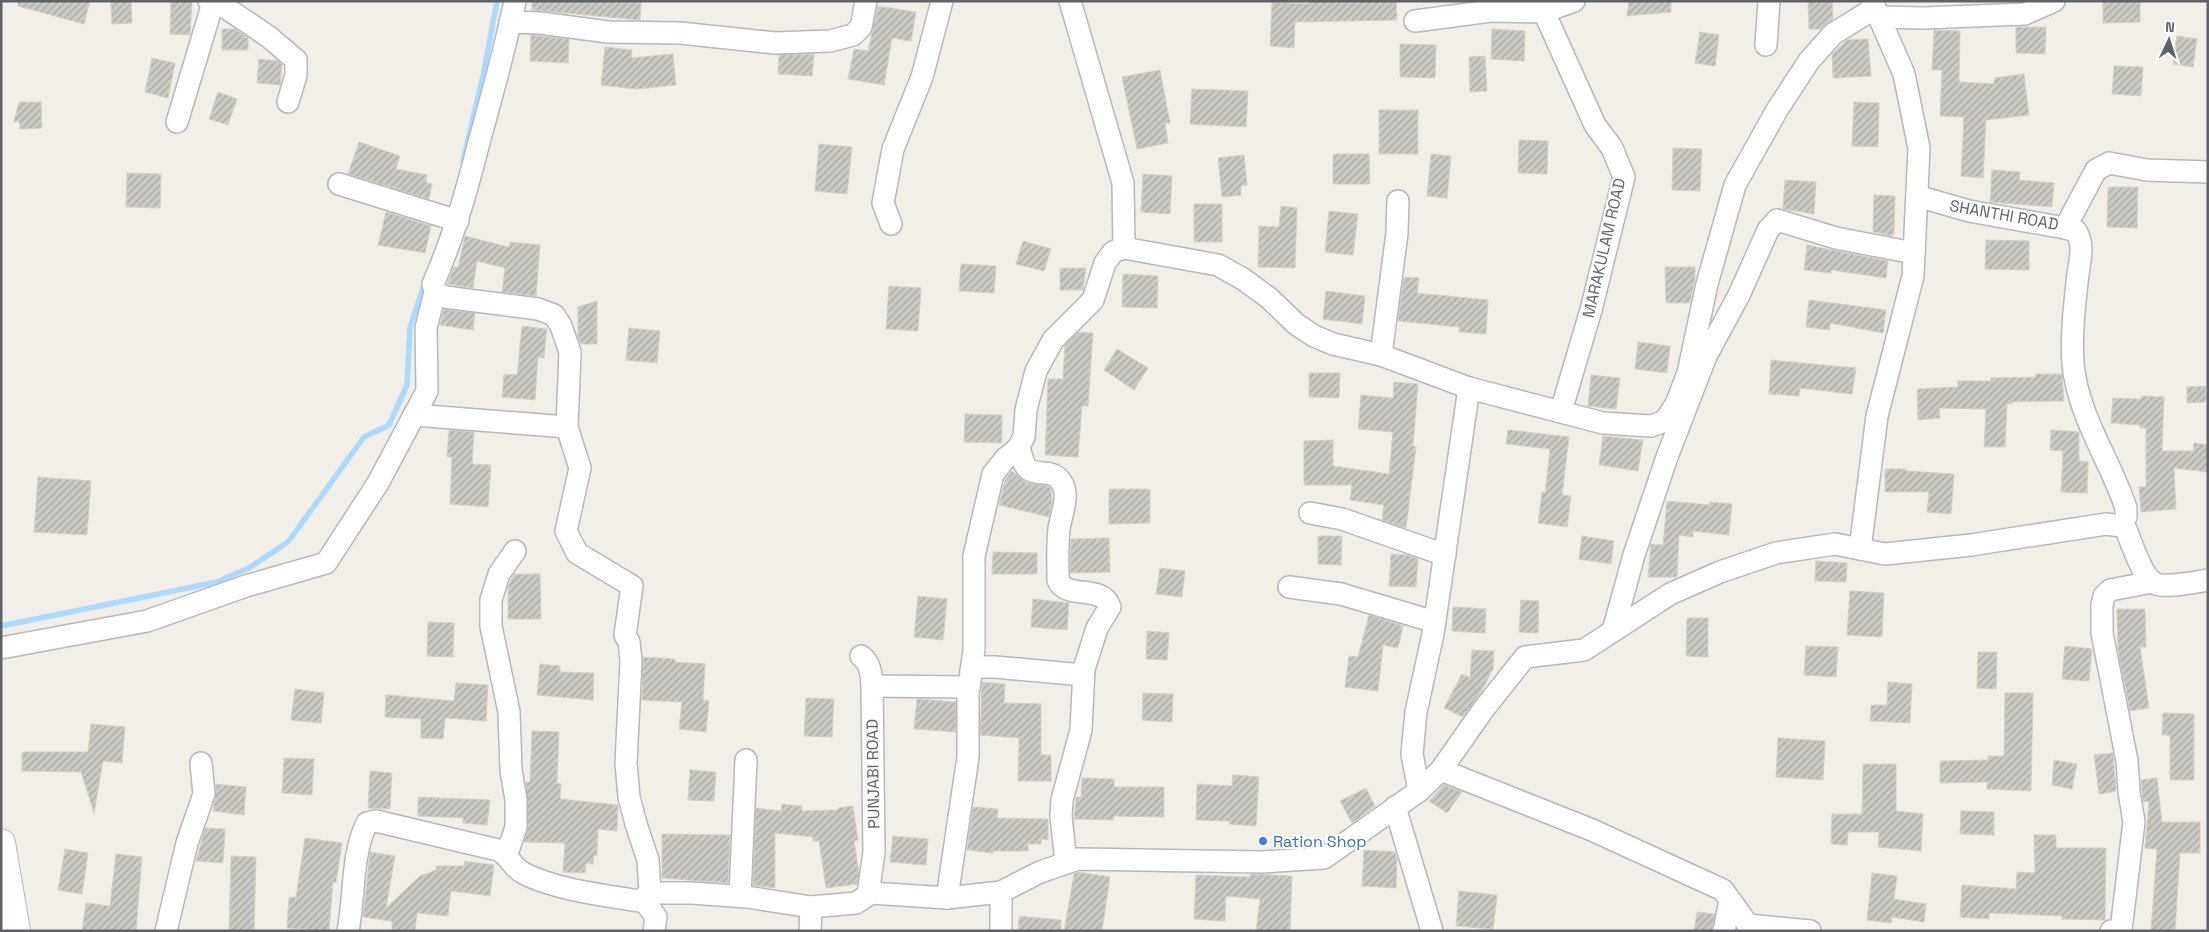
<svg xmlns="http://www.w3.org/2000/svg" width="2209" height="932" font-family="'Space Grotesk',sans-serif">
  <style>
    .lines { fill: none; stroke-linecap: round; stroke-linejoin: round }
    .stream { stroke: #aadaff; stroke-width: 5.5 }
    .building { fill: url(#building-hatch); stroke: #d6d1c6 }
    .street-casing { stroke: #b5b8bc; stroke-width: 24 }
    .secondary-casing { stroke: #b6babf; stroke-width: 30 }
    .street { stroke: #fff; stroke-width: 21 }
    .secondary { stroke: #fff; stroke-width: 28 }
    .shop-dot { fill: #3f7fe0; stroke: #fff; stroke-width: 2 }
    .labels { text-anchor: middle; dominant-baseline: central; stroke-width: 4.5; stroke-linejoin: round; paint-order: stroke }
    .street-label { font-size: 16px; fill: #5f6368; stroke: #fff }
    .shop-label { font-size: 16px; fill: #366cbe; stroke: #fff; text-anchor: start }
  </style>
  <defs>
    <pattern id="building-hatch" width="6" height="6" patternUnits="userSpaceOnUse" patternTransform="scale(1.25)"><rect width="6" height="6" fill="#cccac5"/><path d="M-1 1l2-2M0 6l6-6M5 7l2-2" fill="none" stroke="#a9a8a4"/></pattern>
  </defs>
  <rect width="100%" height="100%" fill="#f1efe8"/>
  <g class="lines">
    <g class="stream">
      <path d="M463,161L484,71L497,1"/>
      <path d="M1,626L217,582L249,568L288,542L364,437L389,425L407,385L410,327L426,279"/>
    </g>
  </g>
  <g class="building">
    <path d="M18,1H90L84,24L18,6Z"/>
    <path d="M111,1H131L132,23L112,24Z"/>
    <path d="M171,1H192L190,35L170,34Z"/>
    <path d="M532,1H641L640,20L532,10Z"/>
    <path d="M1308,1H1396L1397,20L1295,22L1294,48L1270,46L1272,2L1309,4Z"/>
    <path d="M1629,1H1671V12L1627,16Z"/>
    <path d="M1808,1H1832L1833,19L1821,29H1809Z"/>
    <path d="M2103,1H2140V22L2103,23Z"/>
    <path d="M878,6L916,12L911,41L892,38L884,85L848,79L854,49L868,51Z"/>
    <path d="M2016,27H2046L2045,54L2016,53Z"/>
    <path d="M222,29H235L248,38V50H222Z"/>
    <path d="M1492,29L1525,31L1524,61L1491,59Z"/>
    <path d="M1934,30L1960,31L1959,82L1994,84V78L2024,74L2029,115L1986,120L1983,178L1961,176L1964,117L1940,116L1942,70H1932Z"/>
    <path d="M1700,32L1719,35L1715,66L1695,63Z"/>
    <path d="M531,35L569,39L568,63L530,61Z"/>
    <path d="M2177,36L2197,39L2193,67L2173,64Z"/>
    <path d="M1868,39L1871,76L1833,78L1832,54L1847,40Z"/>
    <path d="M1400,44L1436,45L1435,78L1400,77Z"/>
    <path d="M605,47L632,50L631,58L673,54L676,85L636,89L601,85Z"/>
    <path d="M814,54L812,76L778,74L779,55Z"/>
    <path d="M1485,56L1487,91L1470,92L1469,57Z"/>
    <path d="M152,58L175,63L168,98L145,92Z"/>
    <path d="M259,59L278,61L282,65L280,85L257,83Z"/>
    <path d="M2114,66L2143,67L2141,96L2112,94Z"/>
    <path d="M1160,70L1170,123H1165L1168,143L1137,149L1122,77Z"/>
    <path d="M1192,89L1248,91L1246,127L1190,124Z"/>
    <path d="M218,92L237,99L228,125L209,119Z"/>
    <path d="M19,102H41L42,128L20,129L19,121L14,122Z"/>
    <path d="M1854,102L1879,103L1878,147L1852,146Z"/>
    <rect x="1379" y="110" width="39" height="44"/>
    <path d="M1519,140L1548,141L1547,174L1518,173Z"/>
    <path d="M359,142L400,156L396,169L427,175L426,183L432,184L429,199L348,174Z"/>
    <path d="M819,144L852,147L847,194L815,191Z"/>
    <path d="M1673,148L1702,149L1700,191L1672,190Z"/>
    <path d="M1333,154H1369L1370,184H1333Z"/>
    <path d="M1431,154L1451,156L1447,198L1427,196Z"/>
    <path d="M1244,155L1247,185L1241,186V195L1222,197L1218,158Z"/>
    <path d="M1992,170L2020,172L2019,180L2054,183L2052,207L1990,202Z"/>
    <path d="M127,173L161,174L160,208L126,207Z"/>
    <path d="M1143,174L1172,176L1170,214L1141,212Z"/>
    <path d="M1785,180L1816,182L1814,214L1783,209Z"/>
    <path d="M2108,187H2138L2137,228L2107,227Z"/>
    <path d="M1874,195L1895,196L1894,234L1892,236L1873,232Z"/>
    <rect x="1194" y="204" width="28" height="38"/>
    <path d="M1281,206L1297,208L1295,268L1258,267L1259,226L1279,227Z"/>
    <path d="M1329,211L1358,214L1353,255L1325,252Z"/>
    <path d="M386,212L431,226L425,253L378,245Z"/>
    <path d="M465,236L509,247L510,242L540,245L536,296L502,292L505,268L477,261L473,288L447,284L454,267H458Z"/>
    <path d="M1986,240L2029,241V270L1985,269Z"/>
    <path d="M1023,241L1051,249L1044,271L1016,264Z"/>
    <path d="M1807,245L1888,261L1886,278L1831,270V273L1804,270Z"/>
    <path d="M961,264L996,266L994,293L959,291Z"/>
    <path d="M1665,267H1695V279L1690,303H1666Z"/>
    <path d="M1060,268H1086L1083,290H1060Z"/>
    <path d="M1123,274L1158,276L1157,308L1122,307Z"/>
    <path d="M1404,277L1419,278L1417,293L1488,300L1486,334L1459,332V327L1398,321Z"/>
    <path d="M889,286L921,288L918,331L886,329Z"/>
    <path d="M1326,291L1365,296L1362,324L1323,319Z"/>
    <path d="M1809,300L1886,310L1883,333L1830,323V330L1806,327Z"/>
    <path d="M597,301V344H581L578,337V307Z"/>
    <path d="M444,309L475,313L473,330L440,325Z"/>
    <path d="M522,326L547,329L544,358L538,357L535,400L502,397L504,374L517,375Z"/>
    <path d="M629,328L660,331L657,363L626,360Z"/>
    <path d="M1078,332L1093,333L1088,406H1082L1078,457L1045,455L1048,379H1063L1065,345Z"/>
    <path d="M1638,342L1670,346L1667,373L1635,369Z"/>
    <path d="M1117,349L1148,368L1134,390L1104,370Z"/>
    <path d="M1771,360L1856,368L1852,394L1800,388L1799,396L1769,394Z"/>
    <path d="M1309,373H1340L1339,398L1309,397Z"/>
    <path d="M2036,374H2062L2064,401L2012,402V404H2007L2005,447H1984L1986,409L1939,408L1940,418L1918,420L1917,389L1958,387V381H1991V378L2036,377Z"/>
    <path d="M1591,375L1620,378L1616,409L1588,406Z"/>
    <path d="M1394,382L1418,384L1413,446L1416,447L1406,528L1382,520L1384,505L1350,500L1352,485H1304V441L1333,440V466L1389,474L1393,432L1358,429L1361,395L1393,398Z"/>
    <path d="M2206,386V402L2187,403V387Z"/>
    <path d="M2141,396L2164,397L2162,451H2193L2194,443L2208,445V472L2174,468L2176,509L2141,512L2139,487H2146V428H2140V425L2111,423L2113,398L2141,399Z"/>
    <path d="M965,414L1002,415V443L964,442Z"/>
    <path d="M449,430L474,432L472,464L491,465L488,507L450,504L452,457H447Z"/>
    <path d="M1508,430L1569,437L1562,495L1571,496L1567,527L1538,523L1542,492L1545,493L1550,449L1506,444Z"/>
    <path d="M2051,430L2079,432V461L2088,462L2087,493L2061,492L2063,451L2050,450Z"/>
    <path d="M1603,436L1643,440L1638,471L1599,465Z"/>
    <path d="M1885,469H1906V471L1954,474L1951,514L1927,512L1929,492H1885Z"/>
    <path d="M1012,471L1025,482L1048,486L1051,489L1052,501L1049,517L999,505L1005,480Z"/>
    <path d="M38,477L91,481L87,535L34,532Z"/>
    <path d="M1109,489H1150V523L1109,524Z"/>
    <path d="M1667,501L1710,505V502L1732,504L1729,535L1693,531V537L1679,535L1677,577H1648L1651,544L1663,545Z"/>
    <path d="M1318,536H1342L1341,565L1318,564Z"/>
    <path d="M1582,536L1614,541L1611,564L1579,559Z"/>
    <path d="M1109,538L1110,572L1070,573L1071,539Z"/>
    <path d="M993,552L1037,553V574H992Z"/>
    <path d="M1391,554L1407,555L1418,559L1416,587L1389,586Z"/>
    <path d="M1816,561L1847,563L1846,582L1815,581Z"/>
    <path d="M1160,568L1185,571L1182,597L1156,594Z"/>
    <path d="M514,574H540L541,619H508V587Z"/>
    <path d="M1850,591L1884,593L1882,637L1847,635Z"/>
    <path d="M918,596L947,599L943,640L914,637Z"/>
    <path d="M1033,599L1069,603L1067,630L1031,627Z"/>
    <path d="M1521,600L1539,601L1538,633L1519,632Z"/>
    <path d="M1453,607L1486,609L1485,633L1452,631Z"/>
    <path d="M2117,609H2145L2146,647H2140L2149,708L2130,711L2118,650Z"/>
    <path d="M1369,615L1403,626L1398,648L1383,645L1378,691L1345,687L1349,656L1358,657Z"/>
    <path d="M1687,618H1708V657L1686,656Z"/>
    <path d="M428,622L454,623L453,657L427,656Z"/>
    <path d="M1147,631L1169,633L1167,660L1146,659Z"/>
    <path d="M1806,646L1838,647L1836,677L1804,675Z"/>
    <path d="M2065,646L2092,649L2089,681L2062,679Z"/>
    <path d="M1472,650L1494,651L1493,669L1481,692L1463,717L1444,708L1462,674L1470,678Z"/>
    <path d="M1978,652H1997L1996,689L1977,688Z"/>
    <path d="M643,657L675,659V662L705,664L703,700L709,701L706,732L679,729L682,702L642,700Z"/>
    <path d="M540,664L560,666V672L594,673L593,700L537,695Z"/>
    <path d="M982,682L1005,684L1004,703L1041,704V755H1051V781H1018L1019,738L980,735Z"/>
    <path d="M1888,682L1912,684L1910,723L1870,721L1871,705H1887Z"/>
    <path d="M456,683L488,685L486,721L445,718L443,739L421,738V719L385,717L386,695L454,701Z"/>
    <path d="M295,689L324,693L321,723L291,720Z"/>
    <path d="M1143,693L1173,694L1172,722L1142,720Z"/>
    <path d="M2005,693H2033L2031,791L1987,789V782L1940,783V761L1988,760V756H2004Z"/>
    <path d="M806,698L834,699L832,737L804,736Z"/>
    <path d="M917,699L956,702V732L914,729Z"/>
    <path d="M2163,713L2194,714V780H2170V735H2162Z"/>
    <path d="M91,724L125,727L122,763L103,761L94,813L81,772L22,771V752H88Z"/>
    <path d="M532,731L559,732L557,783L561,784L560,799L618,805L617,831L598,829L597,856L594,855L593,864L586,863L585,873L563,872L565,843L524,842L528,827L526,782H530Z"/>
    <path d="M1778,738L1825,741L1823,780L1776,777Z"/>
    <path d="M2113,753L2116,791L2099,794L2094,755Z"/>
    <path d="M284,758L314,759L312,795L282,793Z"/>
    <path d="M2054,760L2077,764L2072,789L2052,785Z"/>
    <path d="M1863,764H1896V811L1923,814L1921,851L1878,847L1879,832H1848L1847,845L1831,844L1832,814H1862Z"/>
    <path d="M690,770L716,772L714,801L688,800Z"/>
    <path d="M370,771L392,773L390,809L368,808Z"/>
    <path d="M1233,775L1259,777L1256,826L1229,824L1230,821L1196,820L1197,784L1232,786Z"/>
    <path d="M1082,778L1114,779V787H1164V817L1114,816L1113,820L1074,819L1076,797H1081Z"/>
    <path d="M2157,778L2162,822H2200V853H2180L2175,931H2151L2157,849L2145,848L2149,801L2143,802L2141,780Z"/>
    <path d="M216,784L246,787L244,815L213,811L216,793Z"/>
    <path d="M1444,785L1462,792L1447,813L1429,801Z"/>
    <path d="M1366,788L1375,806L1352,823L1340,801Z"/>
    <path d="M418,797L490,800L487,825L463,823V818L418,816Z"/>
    <path d="M782,804L802,806V811L838,810V808L853,806L858,840L854,841L859,873L857,884L826,888L819,841H813V837L775,833V888L753,885L756,808L781,811Z"/>
    <path d="M973,807L998,809L997,818L1048,819V840L1041,839V844H1028V851H993V853L967,850Z"/>
    <path d="M1961,811L1994,812V835L1960,834Z"/>
    <path d="M205,828L225,829L223,863L196,861Z"/>
    <path d="M662,834L730,835L728,883L662,878Z"/>
    <path d="M2034,835H2056V848H2106L2105,920L2062,919V916L1989,913V919L1960,917L1962,885L2016,889L2017,872L2035,873Z"/>
    <path d="M893,836L928,839L926,865L890,862Z"/>
    <path d="M305,838L342,843L336,883L333,882L329,931L287,928L289,897H296Z"/>
    <path d="M65,849L88,853L82,894L58,890Z"/>
    <path d="M1364,850L1395,852L1397,859L1396,888L1362,886Z"/>
    <path d="M370,852L395,856L386,908L420,876L436,870L437,866H464L465,861L494,865L490,896L451,891L448,916L417,913L415,931H392V921L363,917Z"/>
    <path d="M116,854L142,857L136,931H82L86,903L110,906Z"/>
    <path d="M231,856L256,857L254,931H229Z"/>
    <path d="M1078,872L1110,877L1102,931H1064L1074,874Z"/>
    <path d="M1872,873L1897,876L1894,899L1926,904L1924,922L1892,917L1891,923L1867,920Z"/>
    <path d="M1250,874L1292,876L1290,931H1256L1260,899L1226,896L1225,921L1194,919L1196,875L1250,877Z"/>
    <path d="M1459,891L1497,895L1493,929L1456,926Z"/>
    <path d="M1697,912L1715,914L1712,931H1694Z"/>
    <path d="M1019,916L1061,920V931H1018Z"/>
  </g>
  <g class="lines">
    <g class="street-casing">
      <g id="street">
        <path d="M216,1L269,37L296,60V75L288,102"/>
        <path d="M515,1C505,50 491,98 478,146C466,194 453,239 433,284L435,292L445,297L538,309L554,315L561,326L570,352L567,427L580,468L566,531L577,553L632,586L625,635L629,642L631,661L626,763L629,797L636,824L648,860L650,893"/>
        <path d="M1070,1L1123,183L1124,248L1218,265L1243,279L1269,298L1296,324L1314,336L1333,344L1381,355L1469,388L1603,423L1651,426L1665,421L1676,404L1688,373L1707,284L1735,185L1777,110L1809,61L1833,34L1875,8"/>
        <path d="M1879,17L1924,18L2025,14L2054,1"/>
        <path d="M1415,21L1491,11L1544,12"/>
        <path d="M510,22L540,23L608,32L680,33L775,43L830,41L853,35L861,27L866,1"/>
        <path d="M1766,45L1769,1"/>
        <path d="M177,122L212,6L209,1"/>
        <path d="M339,184L458,221"/>
        <path d="M1917,196L1969,211L2065,228L2096,170L2109,163L2147,170L2208,172"/>
        <path d="M891,224L883,203L893,149L922,77L942,1"/>
        <path d="M2065,228L2076,231C2086,247 2078,266 2077,283C2074,310 2071,338 2073,364C2078,416 2110,460 2126,508V517L2121,526"/>
        <path d="M1381,355L1397,233L1398,201"/>
        <path d="M1561,411L1591,310L1624,177L1612,148L1595,125L1544,12L1574,1"/>
        <path d="M414,415L567,427"/>
        <path d="M1018,448C1023,455 1022,464 1028,469C1036,475 1050,471 1057,477C1073,491 1061,513 1059,529C1057,546 1058,564 1058,580C1067,601 1102,583 1110,607L1097,628L1084,669L1081,730L1062,800L1061,816L1066,863"/>
        <path d="M1310,513L1342,519L1445,555"/>
        <path d="M1860,549L1877,416L1913,276L1919,148L1904,74L1872,1"/>
        <path d="M1289,587L1341,594L1435,622"/>
        <path d="M1613,631L1634,555L1667,457L1706,356L1739,295L1768,230L1777,220L1836,238L1914,253"/>
        <path d="M1,648L147,621L246,586L326,563L378,483L427,391L426,328L435,292"/>
        <path d="M861,656C871,663 871,675 872,686L874,852L868,895"/>
        <path d="M971,671L976,667H995L1083,675"/>
        <path d="M872,686L969,687"/>
        <path d="M1441,770L1483,710L1525,657L1584,650L1670,594L1720,572L1776,553L1835,544L1885,554L1971,545L2106,524L2121,526L2126,529C2131,542 2143,579 2156,584C2168,588 2195,582 2208,580"/>
        <path d="M1419,791L1412,754L1416,712L1433,634L1469,388"/>
        <path d="M1395,807L1432,931"/>
        <path d="M507,854L516,827V800L511,770L509,712L491,626V600L499,574L515,551"/>
        <path d="M740,896L746,760"/>
        <path d="M947,898L968,757V696L974,649V556L993,474L1005,459L1018,448L1024,437L1026,410L1036,371L1053,340L1093,300L1105,263L1113,252L1124,248"/>
        <path d="M643,899L656,917L654,931"/>
        <path d="M166,931L187,843L204,794L201,763"/>
        <path d="M348,931C355,896 351,855 367,823L376,821L498,850C510,856 512,867 523,873C556,890 604,895 640,901L650,893H691L747,897L811,907L856,903L871,893L947,898L1001,892"/>
        <path d="M810,931L811,907"/>
        <path d="M1001,931V892L1040,872L1078,859L1262,862L1324,858L1419,791L1441,770L1592,830L1723,890L1748,925L1810,931"/>
        <path d="M1724,931L1730,900"/>
        <path d="M2111,931L2121,930L2134,822L2129,792L2127,761L2102,633V605L2104,596L2110,590L2153,582"/>
      </g>
    </g>
    <g class="secondary-casing">
      <path id="secondary" d="M1,843L16,931"/>
    </g>
    <use href="#street" class="street"/>
    <use href="#secondary" class="secondary"/>
  </g>
  <circle class="shop-dot" cx="1263" cy="841" r="5"/>
  <g class="labels">
    <g class="street-label">
      <text transform="translate(2004 215) rotate(10)">SHANTHI ROAD</text>
      <text transform="translate(1604 248) rotate(-77)">MARAKULAM ROAD</text>
      <text transform="translate(873 774) rotate(-91)">PUNJABI ROAD</text>
    </g>
    <g class="shop-label">
      <text x="1273" y="841">Ration Shop</text>
    </g>
  </g>
  <rect width="2209" height="932" fill="none" stroke="#5f6368" stroke-width="5"/>
  <g transform="translate(2169 40) rotate(4)" stroke="#ffffff" stroke-width="4" paint-order="stroke">
  <path d="M0-4L9 19L0 12L-9 19Z" fill="#5f6368"/>
  <text y="-8" font-size="14" font-weight="bold" text-anchor="middle" fill="#5f6368">N</text>
  </g>
</svg>
